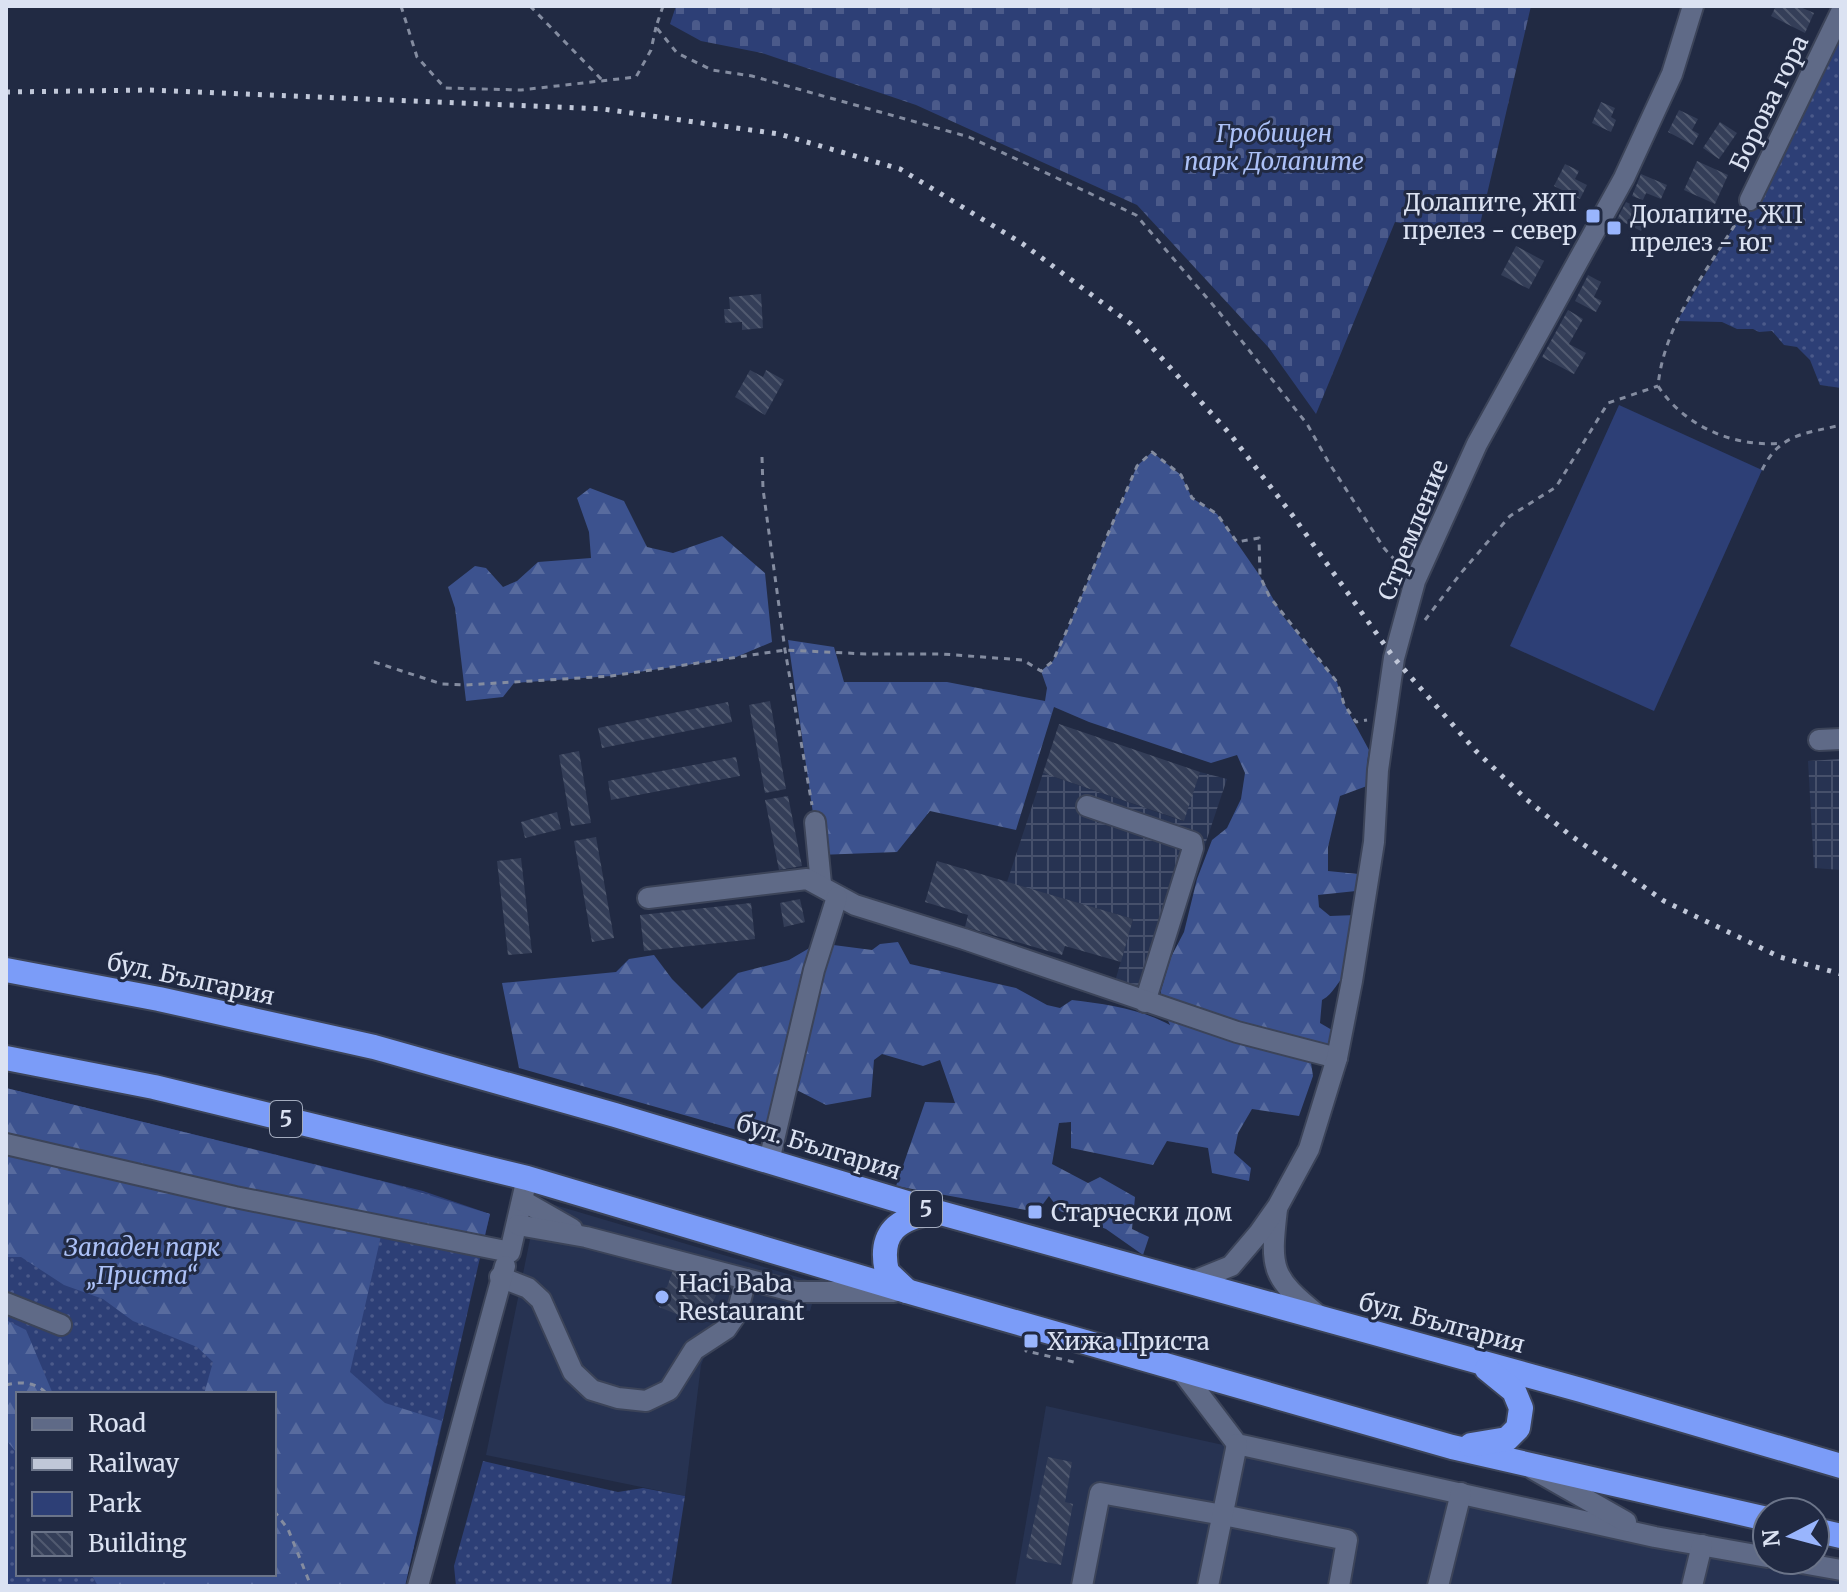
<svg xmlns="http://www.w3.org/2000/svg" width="1847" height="1592" font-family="Merriweather,serif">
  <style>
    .built { fill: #273352 }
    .industrial { fill: url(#industrial-grid) }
    .green { fill: url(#green-dots); fill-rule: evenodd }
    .forest { fill: url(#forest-firs) }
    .cemetery { fill: url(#cemetery-stones) }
    .pitch { fill: #2d3f76 }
    .building { fill: url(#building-back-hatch) }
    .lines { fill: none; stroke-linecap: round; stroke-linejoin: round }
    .minor-casing { stroke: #3c4459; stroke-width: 24 }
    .highway-casing { stroke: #3c4459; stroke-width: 28 }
    .path { stroke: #848ca0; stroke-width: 3; stroke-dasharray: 6 6; stroke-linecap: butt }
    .minor { stroke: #5f6a87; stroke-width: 20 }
    .highway { stroke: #7b9cf8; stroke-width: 24 }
    .rail { stroke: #c0c7d8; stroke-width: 5; stroke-dasharray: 4 8; stroke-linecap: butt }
    .poi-dot { fill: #99b5fd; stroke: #212a43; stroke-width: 3 }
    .labels { text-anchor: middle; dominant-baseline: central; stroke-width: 6; stroke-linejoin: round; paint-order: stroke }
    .shield { fill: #212a43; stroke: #a3abbe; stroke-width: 2 }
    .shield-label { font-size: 22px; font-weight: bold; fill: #dbe2f2 }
    .street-label { font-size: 24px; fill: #dbe2f2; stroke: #212a43 }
    .park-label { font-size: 24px; font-style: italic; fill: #acc1f7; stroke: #212a43 }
    .poi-label { font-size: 24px; fill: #dbe2f2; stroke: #212a43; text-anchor: start }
  </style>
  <defs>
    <pattern id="industrial-grid" width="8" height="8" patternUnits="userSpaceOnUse" patternTransform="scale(2)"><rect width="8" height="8" fill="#273352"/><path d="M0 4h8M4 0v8" fill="none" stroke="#46506b"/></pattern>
    <pattern id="green-dots" width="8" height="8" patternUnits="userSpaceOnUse" patternTransform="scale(2)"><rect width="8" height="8" fill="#2d3f76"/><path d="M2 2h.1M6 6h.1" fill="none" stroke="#4b5a8a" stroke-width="1.8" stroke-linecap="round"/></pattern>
    <pattern id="forest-firs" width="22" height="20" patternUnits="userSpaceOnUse" patternTransform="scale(2)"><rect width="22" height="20" fill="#3c528e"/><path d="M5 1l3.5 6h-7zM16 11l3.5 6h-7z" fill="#586b9e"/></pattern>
    <pattern id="cemetery-stones" width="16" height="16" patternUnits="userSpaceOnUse" patternTransform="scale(2)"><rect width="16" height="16" fill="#2d3f76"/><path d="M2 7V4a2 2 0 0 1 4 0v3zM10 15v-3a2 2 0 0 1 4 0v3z" fill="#4b5a8a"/></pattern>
    <pattern id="building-back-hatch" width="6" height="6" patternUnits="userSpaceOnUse" patternTransform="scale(2)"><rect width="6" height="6" fill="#343e58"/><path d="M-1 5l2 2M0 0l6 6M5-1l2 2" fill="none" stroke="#515a70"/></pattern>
  </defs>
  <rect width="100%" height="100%" fill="#212a43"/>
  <g class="built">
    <path d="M538,1200L818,1283L810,1311L761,1305L719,1322L701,1365L685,1496L486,1455Z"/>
    <path d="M1046,1406L1841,1581V1586H1015Z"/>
  </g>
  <g class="industrial">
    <path d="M1841,759V870L1814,868L1808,761Z"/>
    <path d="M1200,772L1227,779L1152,1003L1112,992L1133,919L1007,882L1043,773L1183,821Z"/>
  </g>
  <g class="green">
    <path d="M1841,13V388L1820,385L1810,360L1797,347L1784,345L1772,331L1759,332L1753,329H1737L1722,322L1677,321L1750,200Z"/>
    <path d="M6,1088L423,1191L490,1214L405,1586H6ZM18,1394H274V1574H18Z"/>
    <path d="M483,1461L618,1492L643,1488L685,1496L671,1586H456L454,1566Z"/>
  </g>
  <g class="forest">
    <path d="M1152,452L1181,475L1192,498L1217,514L1260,576L1283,616L1337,682L1344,704L1369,750L1367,763L1378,770L1375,783L1340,796L1328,847V871L1358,874L1356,891L1318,895L1319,907L1330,916L1356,915L1349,973C1336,981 1335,993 1322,1000L1320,1023L1332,1030L1328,1048L1309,1050L1313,1076L1299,1116L1252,1109L1238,1133L1234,1153L1251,1168L1249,1181L1212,1173L1208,1148L1167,1141L1153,1165L1071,1148V1122L1059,1123L1052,1164L1088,1183L1100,1177L1135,1197L1132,1229L1149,1237L1143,1255L1106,1229L1060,1211L1049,1196L1037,1212L896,1186L925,1102L955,1103L940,1060L923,1066L882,1054L874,1060L871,1097L826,1105L783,1083L768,1139L519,1068L502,983L616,972L629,959L654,955L672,979L702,1009L738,973L789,960L818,943L872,950L880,944L898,942L910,964L1016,988L1047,1005L1060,1008L1072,1000C1105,1004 1141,1009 1170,1025L1161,1006V990L1171,957L1184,932L1197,879L1212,840L1227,828L1241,799L1245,773L1237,755L1211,763L1089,722L1054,707L1016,830L930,811L897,852L819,855L788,640L834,647L844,682H947L1045,701L1047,688L1041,671L1053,661L1067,630L1137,466Z"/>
    <path d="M590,488L624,501L647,547L673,553L722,536L765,573L772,642L734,658L611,676L514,683L503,697L466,701L455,608L448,587L475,566L486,568L503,587L517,581L538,562L591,558L589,532L577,498Z"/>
    <path d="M6,1088L393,1184L490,1214L482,1247L383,1227L350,1372L385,1403L442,1421L405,1586H98L91,1574H274V1394H204L213,1362L197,1347L133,1321L103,1299L64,1285L21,1257H6Z"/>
    <path d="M6,1320L26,1330L53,1394H18V1454L6,1440Z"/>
  </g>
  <path class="cemetery" d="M676,6H1531L1477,237L1395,222L1316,414L1269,348L1137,205L916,105L762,53L701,41L670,24Z"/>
  <path class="pitch" d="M1619,405L1762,470L1654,711L1510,646Z"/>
  <g class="building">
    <path d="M1776,6H1798L1814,13L1805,33L1771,16Z"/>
    <path d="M1601,102L1615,108L1611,117L1616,120L1611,132L1592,123Z"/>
    <path d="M1679,110L1698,119L1692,130L1699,134L1693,145L1668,132Z"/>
    <path d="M1720,122L1737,133L1719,159L1703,148Z"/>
    <path d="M1697,161L1728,175L1715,204L1684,190Z"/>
    <path d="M1565,164L1579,171L1575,179L1587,185L1580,199L1554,186Z"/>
    <path d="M1641,174L1667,185L1661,199L1646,193L1643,200L1632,196Z"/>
    <path d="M1626,202L1637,207L1634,213L1647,219L1641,231L1617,219Z"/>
    <path d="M1516,246L1544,261L1529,289L1501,275Z"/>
    <path d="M1588,275L1601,282L1594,297L1602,301L1596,312L1575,301Z"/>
    <path d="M761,294L763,328L742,330V322L725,323L724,309H730L729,297Z"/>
    <path d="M1568,310L1583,319L1569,344L1586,353L1574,374L1542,357Z"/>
    <path d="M750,370L763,377L766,370L784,380L765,415L735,397Z"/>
    <path d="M770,701L786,789L765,793L749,705Z"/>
    <path d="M728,702L732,722L602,748L598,728Z"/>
    <path d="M1059,724L1200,772L1184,821L1043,773Z"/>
    <path d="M579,751L591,823L571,826L559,755Z"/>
    <path d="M736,757L740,776L611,800L608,781Z"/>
    <path d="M788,796L802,866L779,870L765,800Z"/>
    <path d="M557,812L561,829L525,838L521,822Z"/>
    <path d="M596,837L614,938L592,942L574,841Z"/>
    <path d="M521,858L532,953L508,955L497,861Z"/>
    <path d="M937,861L1133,919L1121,962L1065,946L1062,955L965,927L968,915L925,902Z"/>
    <path d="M800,899L805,922L784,927L780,903Z"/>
    <path d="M751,903L755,939L644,951L640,915Z"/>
    <path d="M674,1267L722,1283L710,1308L702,1305L696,1322L659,1307L658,1291L667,1287Z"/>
    <path d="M1048,1457L1072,1462L1065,1502L1073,1504L1061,1565L1026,1558Z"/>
  </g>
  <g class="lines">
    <g class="minor-casing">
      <g id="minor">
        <path d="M1750,200L1841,12"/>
        <path d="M1819,740L1841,739"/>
        <path d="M1087,806L1192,842L1193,848L1145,1002"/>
        <path d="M815,822L821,884"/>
        <path d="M648,898L807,879L855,905L964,939L1237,1032L1337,1058"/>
        <path d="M6,1144L235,1197L510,1252L527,1178"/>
        <path d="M769,1161L814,970L837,897"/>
        <path d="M523,1201L572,1229"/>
        <path d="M1277,1209C1270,1269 1271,1277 1318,1315"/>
        <path d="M518,1225L586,1237L796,1292H894"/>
        <path d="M500,1277L528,1288L541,1300L573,1372L592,1390L618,1398L646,1401L669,1390L694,1350L726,1329L737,1313L746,1279"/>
        <path d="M1189,1283L1231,1266L1259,1233L1278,1206L1309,1149L1337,1058L1352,981L1374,842L1378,770L1394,658L1415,581L1477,444L1624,178L1672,74L1693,6"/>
        <path d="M6,1303L61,1325"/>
        <path d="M1180,1369L1237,1444L1655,1537L1767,1557"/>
        <path d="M1533,1469L1626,1522"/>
        <path d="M1785,1560L1841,1570"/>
        <path d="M418,1586L505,1266"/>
        <path d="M1082,1586L1100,1493L1223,1515L1347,1540L1339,1586"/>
        <path d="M1208,1586L1237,1444"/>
        <path d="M1438,1586L1461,1493"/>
        <path d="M1692,1586L1702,1545"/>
      </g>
    </g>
    <g class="highway-casing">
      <g id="highway">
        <path d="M6,970L159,999L374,1047L615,1115L937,1212L1581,1390L1841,1466"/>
        <path d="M6,1058L154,1087L527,1178L910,1292L1452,1447L1767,1519"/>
        <path d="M907,1291L887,1272C878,1232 898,1218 935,1212"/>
        <path d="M1471,1445L1507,1439L1518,1428L1521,1408L1514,1391L1487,1369"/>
        <path d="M1815,1530L1841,1536"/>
      </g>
    </g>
    <g class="path">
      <path d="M401,6L417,57L445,88L521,90L636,77L651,50L656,27"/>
      <path d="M530,6L603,81"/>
      <path d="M663,6L656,27L677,53L712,70L752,76L969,137L1136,215L1219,312L1307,424L1329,463L1384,548L1401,567"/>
      <path d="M1741,215C1709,268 1664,323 1658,386C1684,426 1734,448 1782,443"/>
      <path d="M762,457L763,489L785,650L812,805"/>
      <path d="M1762,470C1780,433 1805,434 1841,425"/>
      <path d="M1425,620L1461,573L1510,516L1556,487L1608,403L1658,386"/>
      <path d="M374,662L442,684L466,685L611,676L785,650L866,654H942L1023,660L1041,671L1053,661L1067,630L1137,466L1152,452L1181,475L1192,498L1217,514L1237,542L1259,538L1260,576L1269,596L1337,682L1344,704L1356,722L1367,720"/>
      <path d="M1027,1346L1026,1351L1078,1363"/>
      <path d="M6,1385C21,1381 36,1382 47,1394"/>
      <path d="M274,1511L288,1529L311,1586"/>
    </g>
    <use href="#minor" class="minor"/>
    <use href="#highway" class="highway"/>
    <path class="rail" d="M6,92L150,90L603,109L779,134L900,169L1023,244L1131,324L1230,434L1293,516L1394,658L1476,751L1526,799L1570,835L1664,901L1780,957L1841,974"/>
  </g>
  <g class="poi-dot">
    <rect x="1585" y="208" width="16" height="16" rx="4"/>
    <rect x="1606" y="220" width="16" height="16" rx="4"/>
    <rect x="1027" y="1204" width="16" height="16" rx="4"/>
    <circle cx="662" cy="1297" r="8"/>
    <rect x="1023" y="1333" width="16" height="16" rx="4"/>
  </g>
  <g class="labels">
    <g class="shield">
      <rect x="270" y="1101" width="32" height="36" rx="6"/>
      <rect x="910" y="1191" width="32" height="36" rx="6"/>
    </g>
    <g class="shield-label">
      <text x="286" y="1119">5</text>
      <text x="926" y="1209">5</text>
    </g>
    <g class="street-label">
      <text transform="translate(1769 103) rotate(-64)">Борова гора</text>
      <text transform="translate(1413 530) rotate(-68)">Стремление</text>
      <text transform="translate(191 979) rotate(12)">бул. България</text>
      <text transform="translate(819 1147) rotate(17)">бул. България</text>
      <text transform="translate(1442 1323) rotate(15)">бул. България</text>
    </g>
    <g class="park-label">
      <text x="1274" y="133">Гробищен<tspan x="1274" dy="28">парк Долапите</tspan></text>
      <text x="142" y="1247">Западен парк<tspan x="142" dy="28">„Приста“</tspan></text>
    </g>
    <g class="poi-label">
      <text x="1577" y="202" text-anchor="end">Долапите, ЖП<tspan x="1577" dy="28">прелез - север</tspan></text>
      <text x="1630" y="214">Долапите, ЖП<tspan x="1630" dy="28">прелез - юг</tspan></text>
      <text x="1051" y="1212">Старчески дом</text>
      <text x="678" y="1283">Haci Baba<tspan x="678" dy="28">Restaurant</tspan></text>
      <text x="1047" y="1341">Хижа Приста</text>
    </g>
  </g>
  <rect width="1847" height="1592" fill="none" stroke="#dbe2f2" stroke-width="16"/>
  <rect x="16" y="1392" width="260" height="184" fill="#212a43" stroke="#6b7489" stroke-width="2"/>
  <rect x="32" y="1418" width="40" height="12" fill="#5f6a87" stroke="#6b7489" stroke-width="2"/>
  <text x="88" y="1432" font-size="24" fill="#dbe2f2">Road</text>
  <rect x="32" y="1458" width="40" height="12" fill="#c0c7d8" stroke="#6b7489" stroke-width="2"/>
  <text x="88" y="1472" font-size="24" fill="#dbe2f2">Railway</text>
  <rect x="32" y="1492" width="40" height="24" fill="#2d3f76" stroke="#6b7489" stroke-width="2"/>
  <text x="88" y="1512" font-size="24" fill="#dbe2f2">Park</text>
  <rect x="32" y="1532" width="40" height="24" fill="url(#building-back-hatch)" stroke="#6b7489" stroke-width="2"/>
  <text x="88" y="1552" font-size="24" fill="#dbe2f2">Building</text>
  <g transform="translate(1791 1536) rotate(264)"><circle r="38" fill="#212a43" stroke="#6b7489" stroke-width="2"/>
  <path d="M0-6L14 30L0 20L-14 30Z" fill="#99b5fd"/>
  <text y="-12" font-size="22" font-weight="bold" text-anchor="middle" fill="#dbe2f2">N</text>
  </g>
</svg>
